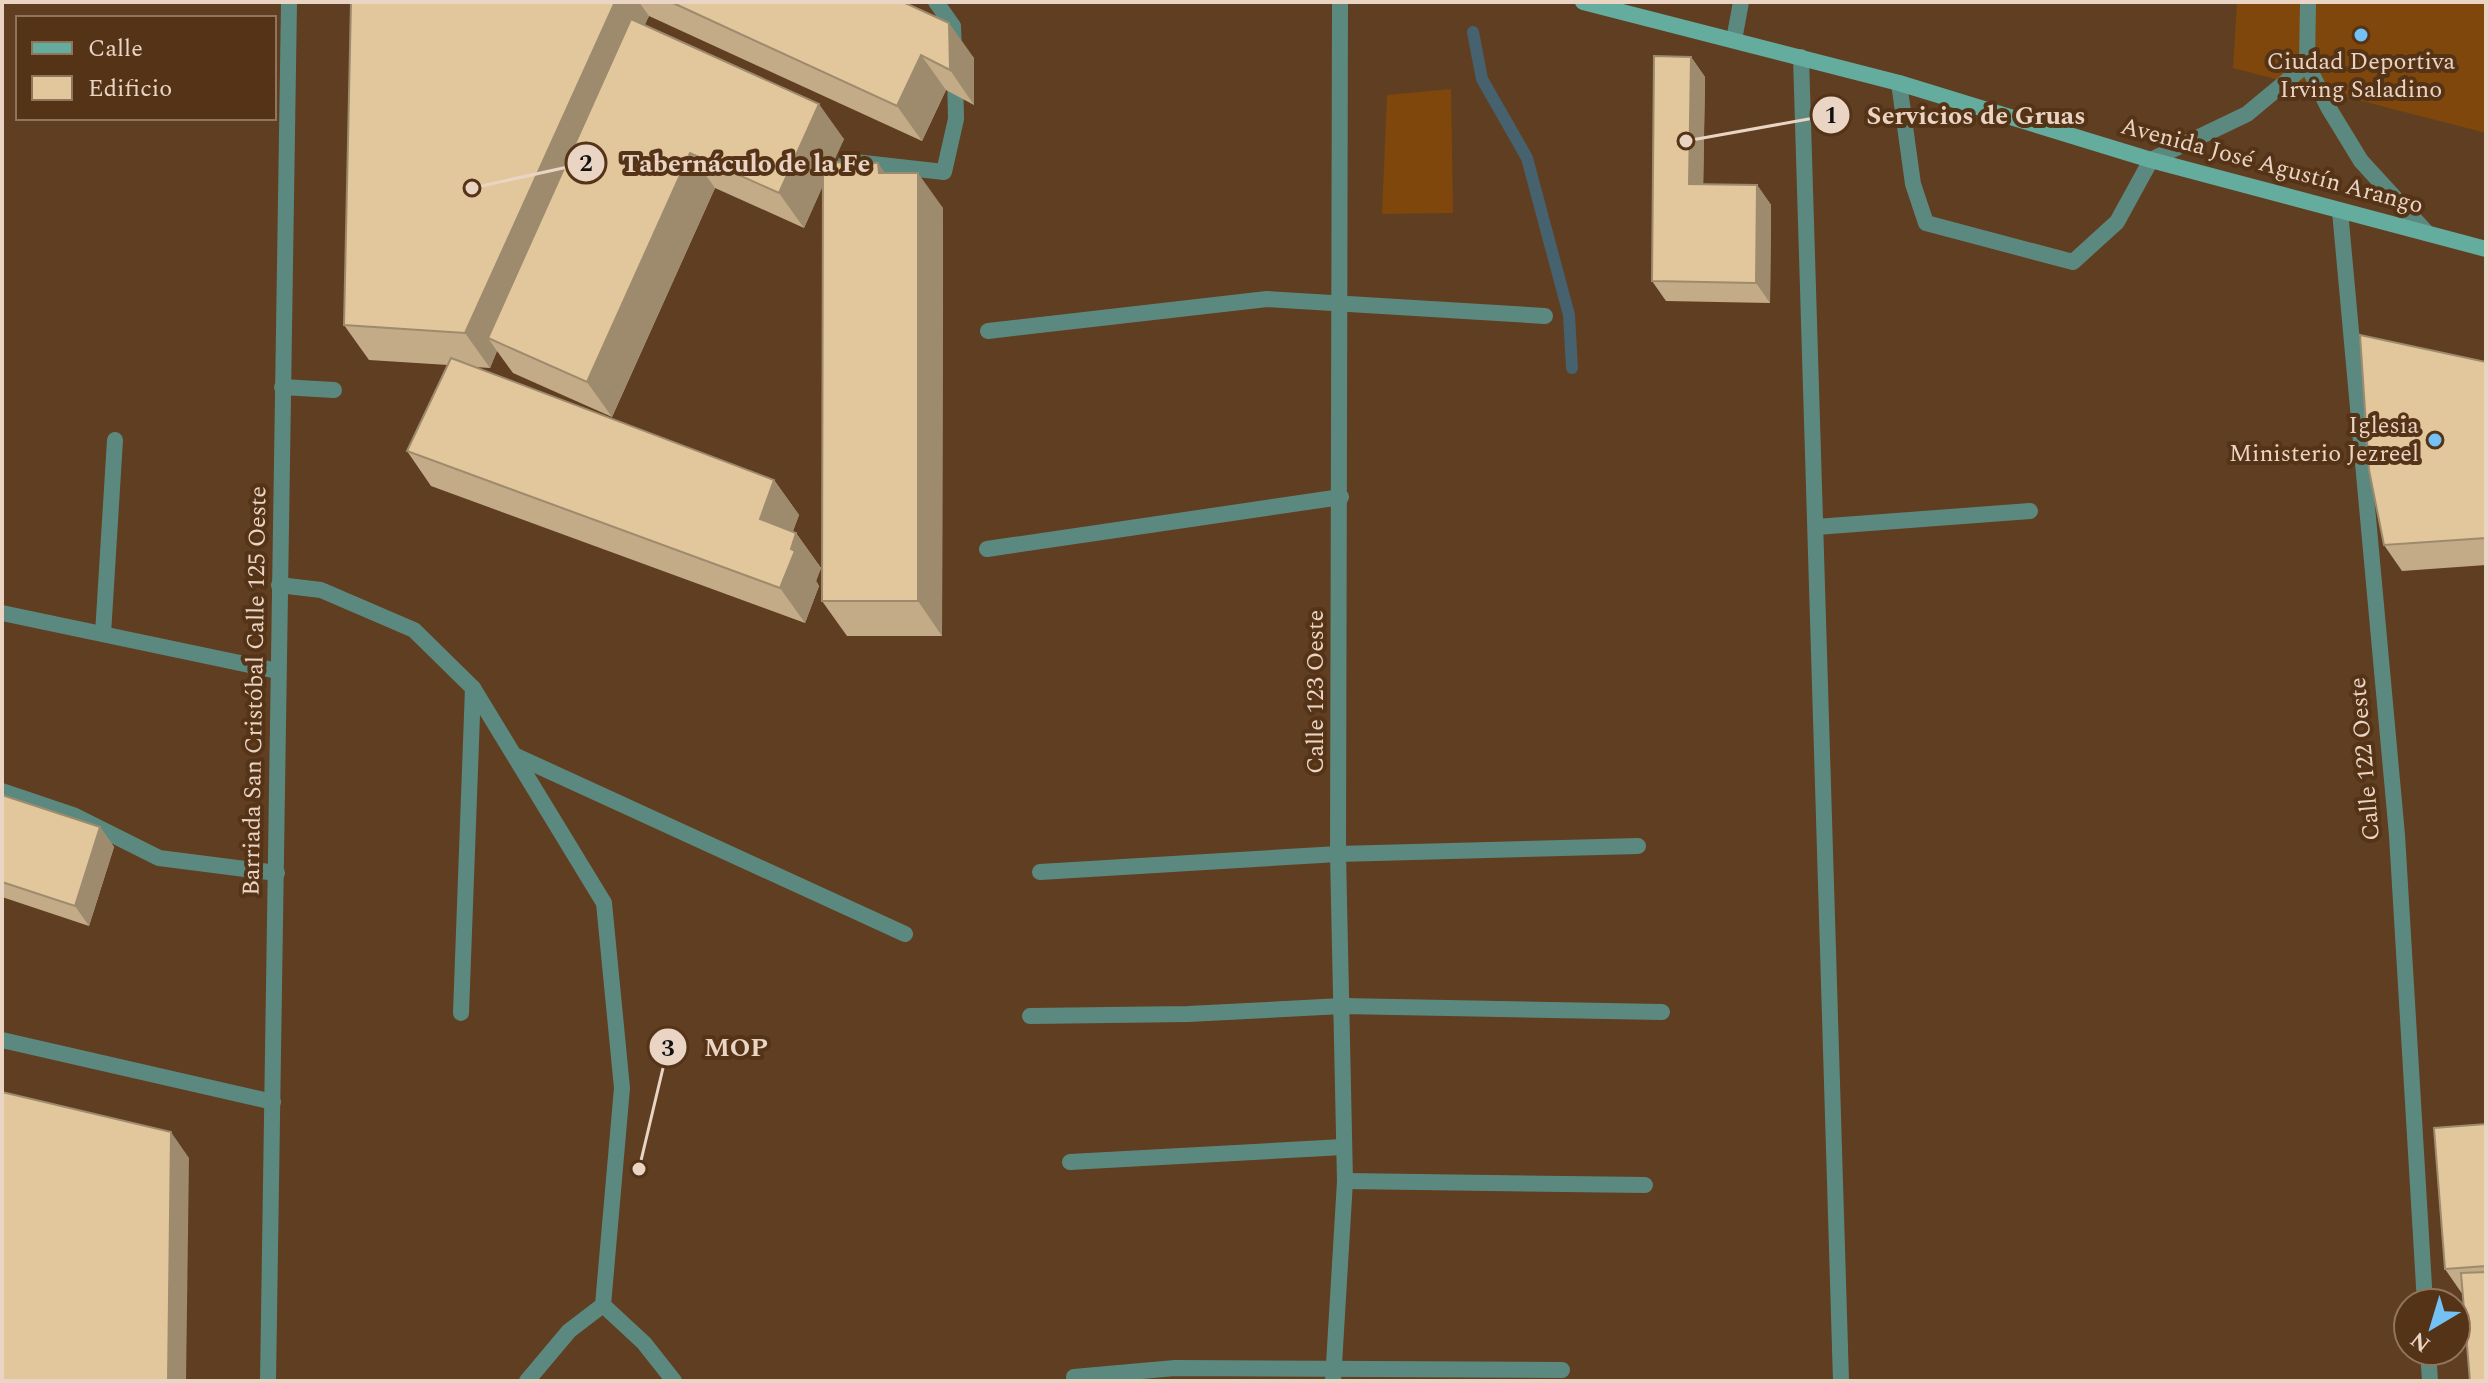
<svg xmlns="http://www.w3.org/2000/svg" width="2488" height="1383" font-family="Spectral,serif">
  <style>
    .pitch { fill: #7f470b }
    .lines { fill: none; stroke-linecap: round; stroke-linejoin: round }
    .stream { stroke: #46626f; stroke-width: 12 }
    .service { stroke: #5c897f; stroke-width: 16 }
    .minor { stroke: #5c897f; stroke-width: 16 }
    .tertiary { stroke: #5c897f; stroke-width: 16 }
    .secondary { stroke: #64ad9e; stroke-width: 16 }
    .wall { fill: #c2ab86 }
    .shaded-wall { fill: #9e8b6d }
    .building { fill: #e2c79c; stroke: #9e8b6d; stroke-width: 2 }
    .poi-dot { fill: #73c1f5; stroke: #553316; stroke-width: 3 }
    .labels { text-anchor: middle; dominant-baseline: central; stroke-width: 8; stroke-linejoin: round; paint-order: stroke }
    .poi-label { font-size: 24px; fill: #ead5c5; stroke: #553316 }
    .street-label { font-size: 24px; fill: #ead5c5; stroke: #553316 }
    .leader { fill: none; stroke: #ead5c5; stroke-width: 3 }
    .callout-dot { fill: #ead5c5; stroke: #553316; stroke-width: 3 }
    .mark-label { font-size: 24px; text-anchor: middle; font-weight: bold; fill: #111 }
    .callout-label { font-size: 26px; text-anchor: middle; font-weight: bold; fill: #ead5c5; stroke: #553316; stroke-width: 8; stroke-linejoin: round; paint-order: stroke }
  </style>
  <rect width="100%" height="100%" fill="#603e21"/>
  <g class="pitch">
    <path d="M2237,2H2486V133L2233,68Z"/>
    <path d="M1451,89L1453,213L1382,214L1387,95Z"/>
  </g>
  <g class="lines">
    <path class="stream" d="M1473,32L1482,79L1527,158L1569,315L1572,368"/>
    <g class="service">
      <path d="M936,2L953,26L954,51"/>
      <path d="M2308,2L2307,64L2328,107L2361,161L2427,233"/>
      <path d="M1734,40L1741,2"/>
      <path d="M1899,83L1913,184L1926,223L2073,262L2117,222L2151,160L2247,114L2307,64"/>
      <path d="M840,180L846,161L944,172L956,119L955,74"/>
      <path d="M282,387L334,390"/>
      <path d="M1816,527L2030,511"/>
      <path d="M279,585L321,590L414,630L473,688L604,903L622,1088L603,1305L569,1331L527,1381"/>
      <path d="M514,755L905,934"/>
      <path d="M2,791L73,815L159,858L277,873"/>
      <path d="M461,1013L473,688"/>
      <path d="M2,1040L273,1102"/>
      <path d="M603,1305L644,1343L674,1381"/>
    </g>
    <g class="minor">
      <path d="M1801,57L1841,1381"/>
      <path d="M2340,211L2397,835L2425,1303"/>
      <path d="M988,331L1267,299L1545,316"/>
      <path d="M987,549L1341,497"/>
      <path d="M2,613L278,671"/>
      <path d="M103,634L115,440"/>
      <path d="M1040,872L1338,854L1638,846"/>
      <path d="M1030,1016L1188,1014L1342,1006L1662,1012"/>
      <path d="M1070,1162L1343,1147"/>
      <path d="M1345,1181L1645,1185"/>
      <path d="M2428,1351L2430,1381"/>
      <path d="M1074,1377L1175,1368L1562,1370"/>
      <path d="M1333,1381L1345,1181L1338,854L1340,2"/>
    </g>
    <path class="tertiary" d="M268,1381L289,2"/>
    <path class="secondary" d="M1583,2L1899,83L2151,160L2486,249"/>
  </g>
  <g class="wall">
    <path d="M351,2H903L974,58V105L946,90L922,141L649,16L644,25L844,139L833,162L886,173L943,208L942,636H847L822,601L823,185L804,228L715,188L612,417L513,373L497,351L490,368L475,367L774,480L799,515L793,531L796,533L821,568L816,581L819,586L805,623L431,486L407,451L448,365L369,360L344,325Z"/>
    <path d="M1691,57L1705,77L1703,184L1757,185L1771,205L1770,303L1666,301L1652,281Z"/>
    <path d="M2486,362V565L2402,571L2384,545Z"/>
    <path d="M2,795L100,827L114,847L89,926L2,897Z"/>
    <path d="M2486,1124V1381L2463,1295L2445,1269Z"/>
  </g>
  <g class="shaded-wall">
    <path d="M615,2H639L649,16L501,344L488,338L497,351L490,368L465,333Z"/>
    <path d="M949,23L974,58V105L950,70Z"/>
    <path d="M921,55L946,90L922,141L897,106Z"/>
    <path d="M1691,57L1705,77L1703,204L1689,184Z"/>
    <path d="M819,104L844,139L804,228L779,193Z"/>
    <path d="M690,153L715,188L612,417L587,382Z"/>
    <path d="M878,163L903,198L879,173Z"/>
    <path d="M918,173L943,208L942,636L918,601Z"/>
    <path d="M1757,185L1771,205L1770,303L1756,283Z"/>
    <path d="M774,480L799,515L784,554L760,519Z"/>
    <path d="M796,533L821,568L816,581L819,586L805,623L780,588L791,549Z"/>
    <path d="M100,827L114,847L89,926L75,906Z"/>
    <path d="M171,1132L189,1158L186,1381H168Z"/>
  </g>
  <g class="building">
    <path d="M351,2H615L465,333L344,325Z"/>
    <path d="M671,2H903L949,23L950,70L921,55L897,106Z"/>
    <path d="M631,19L819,104L779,193L690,153L587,382L488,338Z"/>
    <path d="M1654,56L1691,57L1689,184L1757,185L1756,283L1652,281Z"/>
    <path d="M823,162L878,163L879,173H918V601H822Z"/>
    <path d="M2360,335L2486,362V538L2384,545L2369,470Z"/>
    <path d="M451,358L774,480L760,519L796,533L791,549L795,551L780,588L407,451Z"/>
    <path d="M2,795L100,827L75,906L2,882Z"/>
    <path d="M2,1092L171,1132L168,1381H2Z"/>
    <path d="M2486,1124V1266L2445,1269L2434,1128Z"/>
    <path d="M2486,1272V1381H2470L2461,1273Z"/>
  </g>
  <g class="poi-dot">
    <circle cx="2361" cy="35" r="8"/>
    <circle cx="2435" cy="440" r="8"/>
  </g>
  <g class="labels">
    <g class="poi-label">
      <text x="2361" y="62">Ciudad Deportiva<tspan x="2361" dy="28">Irving Saladino</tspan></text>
      <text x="2419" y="426" text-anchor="end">Iglesia<tspan x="2419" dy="28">Ministerio Jezreel</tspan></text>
    </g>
    <g class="street-label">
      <text transform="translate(2272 166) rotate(15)">Avenida José Agustín Arango</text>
      <text transform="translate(255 691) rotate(-89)">Barriada San Cristóbal Calle 125 Oeste</text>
      <text transform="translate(1316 692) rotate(-90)">Calle 123 Oeste</text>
      <text transform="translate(2365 759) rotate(-95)">Calle 122 Oeste</text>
    </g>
  </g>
  <path class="leader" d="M1686 141L1831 115M472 188L586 163M639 1169L668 1047"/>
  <g class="callout-dot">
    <circle cx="1686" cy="141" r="8"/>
    <circle cx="472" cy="188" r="8"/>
    <circle cx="639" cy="1169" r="8"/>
    <circle cx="1831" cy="115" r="20"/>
    <circle cx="586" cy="163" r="20"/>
    <circle cx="668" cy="1047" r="20"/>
  </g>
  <g class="mark-label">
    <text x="1831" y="123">1</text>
    <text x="586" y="171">2</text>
    <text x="668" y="1056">3</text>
  </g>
  <g class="callout-label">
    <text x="1976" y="124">Servicios de Gruas</text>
    <text x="746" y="172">Tabernáculo de la Fe</text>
    <text x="736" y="1056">MOP</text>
  </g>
  <rect width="2488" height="1383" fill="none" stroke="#ead5c5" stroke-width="8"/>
  <rect x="16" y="16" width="260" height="104" fill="#553316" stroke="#91745c" stroke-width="2"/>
  <rect x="32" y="42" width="40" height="12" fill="#64ad9e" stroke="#91745c" stroke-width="2"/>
  <text x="88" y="56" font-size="24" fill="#ead5c5">Calle</text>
  <rect x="32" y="76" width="40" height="24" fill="#e2c79c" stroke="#91745c" stroke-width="2"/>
  <text x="88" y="96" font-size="24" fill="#ead5c5">Edificio</text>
  <g transform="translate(2432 1327) rotate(218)"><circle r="38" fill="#553316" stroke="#91745c" stroke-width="2"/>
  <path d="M0-6L14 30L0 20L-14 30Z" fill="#73c1f5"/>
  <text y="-12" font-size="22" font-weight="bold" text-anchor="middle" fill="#ead5c5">N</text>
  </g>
</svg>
